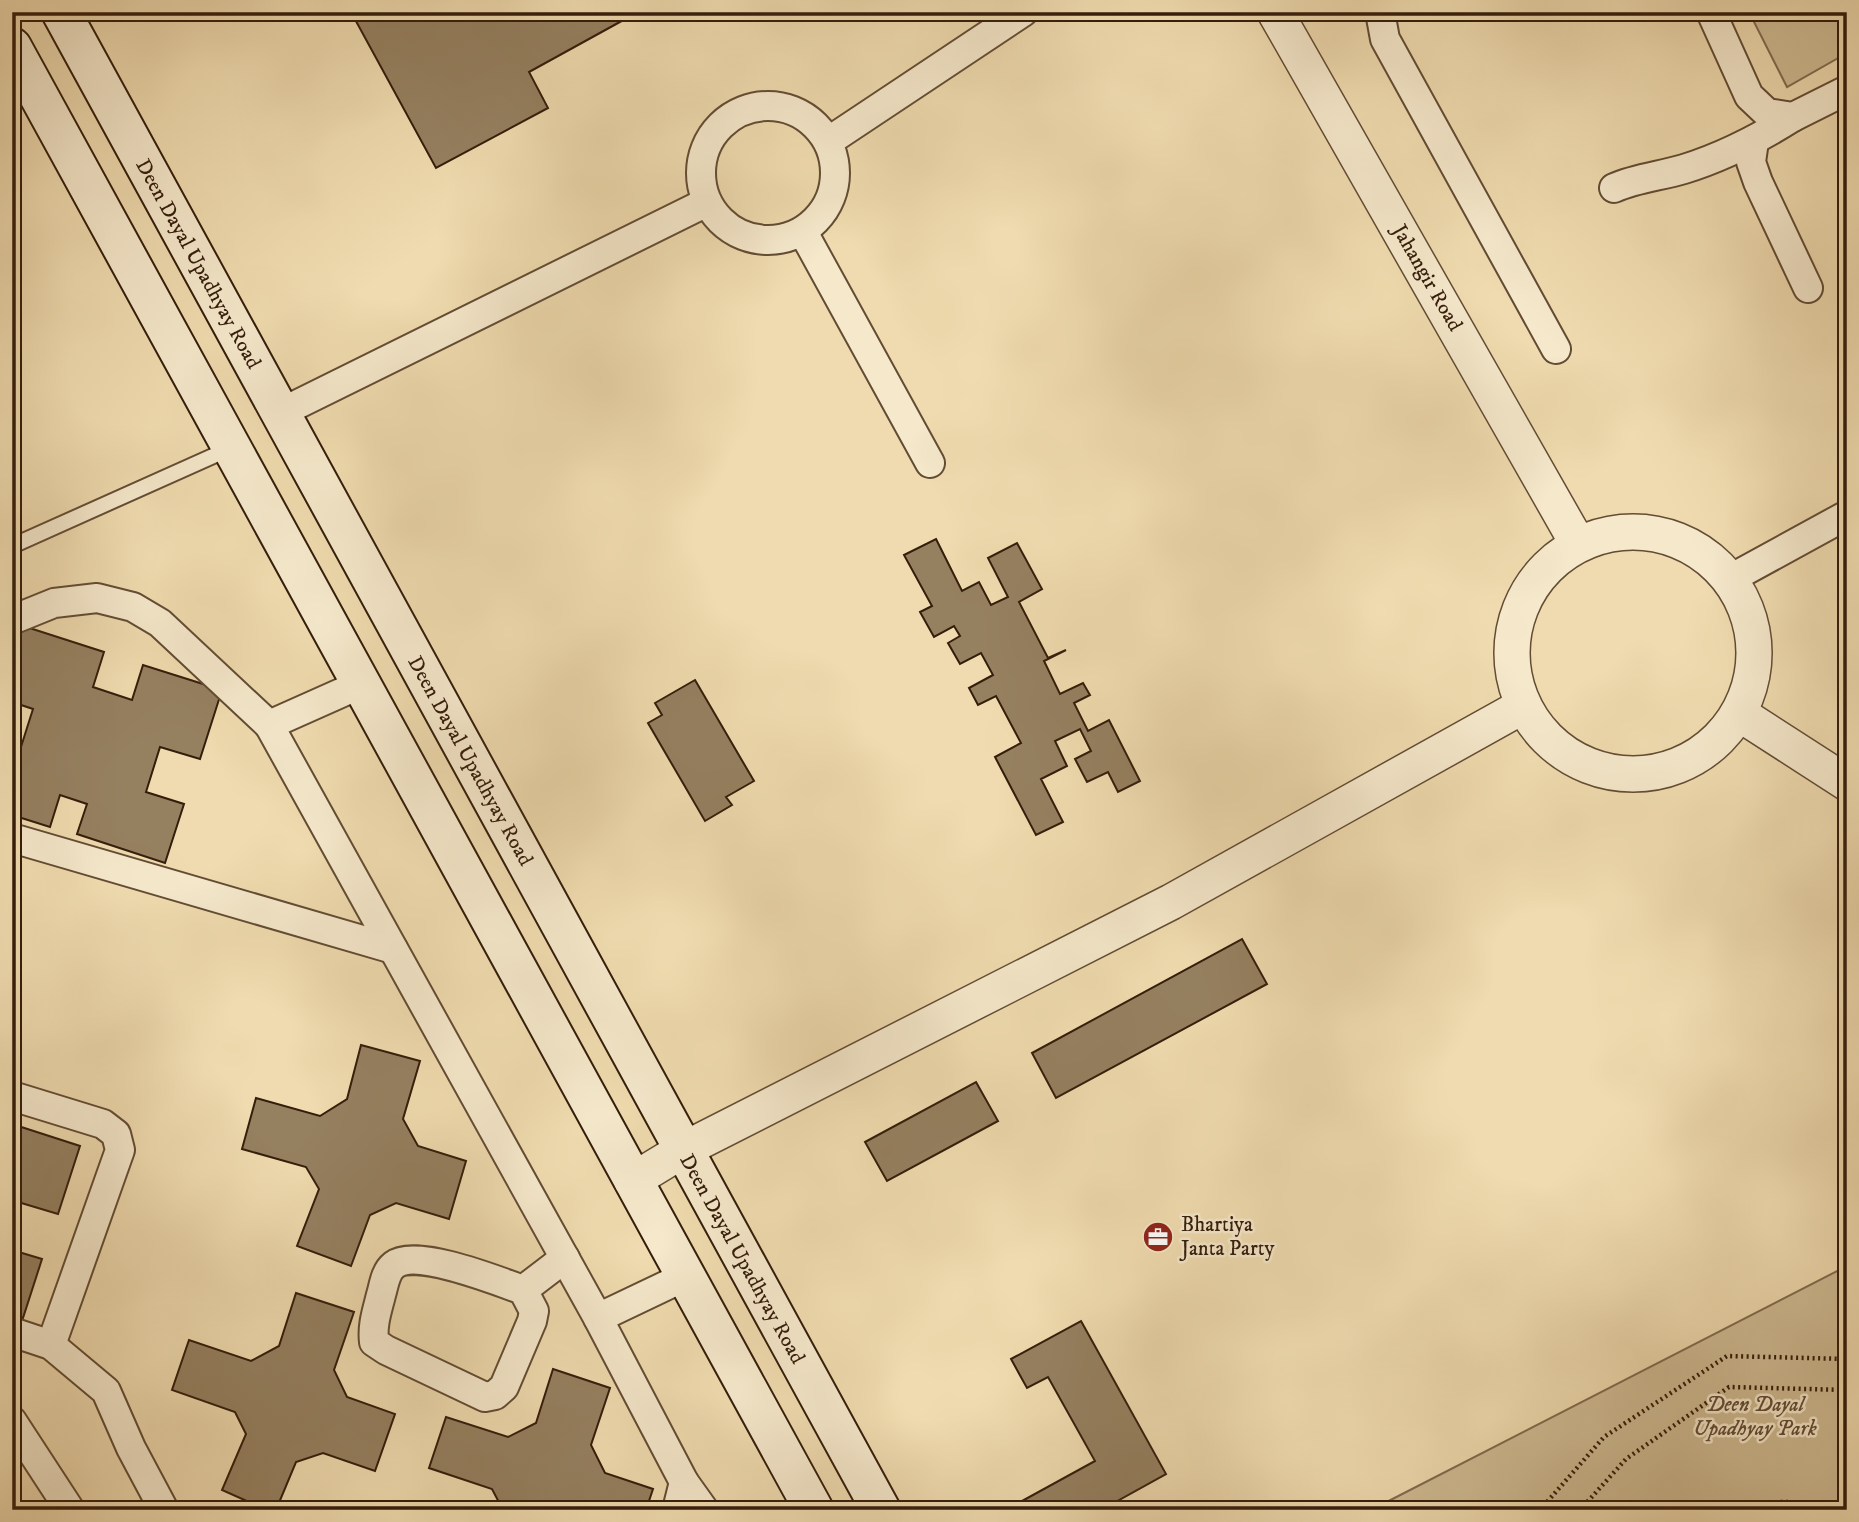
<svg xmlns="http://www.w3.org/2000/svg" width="1859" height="1522" font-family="'IM FELL DW Pica',serif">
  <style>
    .green { fill: #cfbb93; stroke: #826c4f; stroke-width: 2 }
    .building { fill: #958060; stroke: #341d0b; stroke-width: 2 }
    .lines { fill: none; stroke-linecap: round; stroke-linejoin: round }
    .service-casing { stroke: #634c34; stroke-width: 18 }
    .minor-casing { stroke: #634c34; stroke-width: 32 }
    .tertiary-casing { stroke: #634c34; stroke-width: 38 }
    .secondary-casing { stroke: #341d0b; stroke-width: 42 }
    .path { stroke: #341d0b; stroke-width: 4.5; stroke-dasharray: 2 3.5; stroke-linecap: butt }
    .service { stroke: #f5e8cb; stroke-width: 14 }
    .minor { stroke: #f5e8cb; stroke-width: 28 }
    .tertiary { stroke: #f5e8cb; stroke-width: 35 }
    .secondary { stroke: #f5e8cb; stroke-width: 38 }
    .labels { text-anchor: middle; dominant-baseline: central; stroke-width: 5; stroke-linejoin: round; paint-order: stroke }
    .street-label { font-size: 21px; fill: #341d0b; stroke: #f5e8cb }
    .poi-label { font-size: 21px; fill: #341d0b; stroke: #f5e8cb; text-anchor: start }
    .park-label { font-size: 21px; font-style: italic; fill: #624c34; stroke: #f5e8cb }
  </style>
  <rect width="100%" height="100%" fill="#efdbaf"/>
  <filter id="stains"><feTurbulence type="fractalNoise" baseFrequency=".00286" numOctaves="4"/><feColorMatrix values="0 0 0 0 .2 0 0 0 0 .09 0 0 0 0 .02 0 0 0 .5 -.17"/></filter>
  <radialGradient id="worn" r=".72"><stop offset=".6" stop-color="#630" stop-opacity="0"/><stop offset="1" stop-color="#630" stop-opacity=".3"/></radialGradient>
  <g class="green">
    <path d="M1749,12H1847V53L1787,87Z"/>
    <path d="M1847,1266V1510H1371Z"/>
  </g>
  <g class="building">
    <path d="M351,12H638L529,72L548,108L436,168Z"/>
    <path d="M936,539L962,591L979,582L991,605L1008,597L988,558L1017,543L1042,589L1019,602L1048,658L1066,650L1044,661L1060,694L1083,683L1090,695L1074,703L1088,731L1109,720L1140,781L1118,792L1108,772L1087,782L1075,759L1091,751L1080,729L1055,741L1067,766L1041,779L1063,822L1036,835L995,757L1021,743L996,696L978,705L969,688L993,675L981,653L960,664L948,643L960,636L954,626L934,637L920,612L932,606L904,555Z"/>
    <path d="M14,623L104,652L93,687L132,700L143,665L222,690L200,759L160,747L146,792L184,804L165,863L77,834L87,804L60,795L50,827L12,815V747L20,750L33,709L12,702V630Z"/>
    <path d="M695,680L754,781L726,797L732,805L705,821L648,723L662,715L655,703Z"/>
    <path d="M1242,939L1267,984L1056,1098L1032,1053Z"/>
    <path d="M361,1045L420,1061L403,1119L418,1146L466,1161L449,1219L396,1203L370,1215L351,1266L297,1246L319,1189L306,1167L242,1149L256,1098L320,1116L347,1099Z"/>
    <path d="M976,1082L998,1121L887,1181L865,1142Z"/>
    <path d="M12,1124L80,1146L58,1214L18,1202L12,1219Z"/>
    <path d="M12,1250L42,1259L23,1318L12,1314Z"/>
    <path d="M296,1293L354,1312L334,1370L347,1397L395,1414L375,1471L323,1453L296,1462L276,1510H267L222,1490L246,1434L235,1412L172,1390L189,1340L251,1361L279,1346Z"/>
    <path d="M1081,1321L1166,1474L1101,1510H1026L1022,1501L1095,1461L1048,1377L1027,1388L1011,1359Z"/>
    <path d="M553,1369L610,1388L591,1445L605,1473L653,1489L646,1510H503L492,1489L429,1468L446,1417L508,1437L536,1423Z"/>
  </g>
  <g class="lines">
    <g class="service-casing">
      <path id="service" d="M12,546L231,448"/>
    </g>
    <g class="minor-casing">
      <g id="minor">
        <path d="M1380,12L1385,39L1556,349"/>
        <path d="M1711,12L1749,96L1767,113L1793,117L1847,90"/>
        <circle cx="768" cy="173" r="67"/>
        <path d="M829,141L1023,12"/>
        <path d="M1754,141L1751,162L1758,182L1808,288"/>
        <path d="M1614,188C1636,178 1661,176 1684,169C1723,157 1758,139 1793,117"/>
        <path d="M803,232L930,463"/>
        <path d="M280,413L707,202"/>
        <path d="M1730,579L1847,515"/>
        <path d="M12,620L54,603L97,598L133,607L160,623L269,725L361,684"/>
        <path d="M269,725L598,1318L684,1482L677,1510"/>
        <path d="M12,838L393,949"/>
        <path d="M12,1096L103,1124L116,1134L120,1150L51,1345"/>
        <path d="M523,1290L534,1311L532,1321L504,1387L495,1395L485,1397L386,1350L374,1342C372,1325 377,1311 381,1295C384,1285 385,1272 394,1265C415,1248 498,1281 523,1290L565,1258"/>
        <path d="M598,1318L686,1276"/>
        <path d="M12,1332L51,1345L106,1391L131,1448L164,1510"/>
        <path d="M12,1421L70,1510"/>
        <path d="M684,1482L704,1510"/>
      </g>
    </g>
    <g class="tertiary-casing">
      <g id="tertiary">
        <path d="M1275,12L1578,544"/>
        <circle cx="1633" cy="653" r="121"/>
        <path d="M1740,714L1847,783"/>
        <path d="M632,1181L683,1150L1171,902L1523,706"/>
      </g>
    </g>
    <g class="secondary-casing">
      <g id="secondary">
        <path d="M61,12L881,1510"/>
        <path d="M12,47L814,1510"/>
      </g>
    </g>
    <g class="path">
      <path d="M1540,1510L1604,1437L1727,1356L1847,1359"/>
      <path d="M1580,1510L1626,1459L1729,1387L1847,1390"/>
      <path d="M1760,1510L1780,1502L1847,1503"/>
    </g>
    <use href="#service" class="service"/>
    <use href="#minor" class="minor"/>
    <use href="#tertiary" class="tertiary"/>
    <use href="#secondary" class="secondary"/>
  </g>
  <defs>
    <g id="office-disc" transform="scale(1.575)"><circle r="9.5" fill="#8f2418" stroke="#f5e8cb"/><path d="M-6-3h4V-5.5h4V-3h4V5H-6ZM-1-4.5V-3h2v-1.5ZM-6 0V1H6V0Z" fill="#fff"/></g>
  </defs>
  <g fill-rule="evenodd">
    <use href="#office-disc" x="1158" y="1237"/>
  </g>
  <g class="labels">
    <g class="street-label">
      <text transform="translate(198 264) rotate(61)">Deen Dayal Upadhyay Road</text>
      <text transform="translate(1427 278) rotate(60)">Jahangir Road</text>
      <text transform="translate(470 761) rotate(61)">Deen Dayal Upadhyay Road</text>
      <text transform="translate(742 1259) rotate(61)">Deen Dayal Upadhyay Road</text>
    </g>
    <g class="poi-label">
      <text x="1181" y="1225">Bhartiya<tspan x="1181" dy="24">Janta Party</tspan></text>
    </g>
    <g class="park-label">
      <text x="1755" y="1405">Deen Dayal<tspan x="1755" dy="24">Upadhyay Park</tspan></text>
    </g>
  </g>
  <rect width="1859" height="1522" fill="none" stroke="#efdbaf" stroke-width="42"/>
  <rect x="14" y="14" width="1831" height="1494" fill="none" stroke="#341d0b" stroke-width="3.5"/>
  <rect x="21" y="21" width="1817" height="1480" fill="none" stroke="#341d0b" stroke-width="2"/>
  <rect width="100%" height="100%" filter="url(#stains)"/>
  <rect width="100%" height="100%" fill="url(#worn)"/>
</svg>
